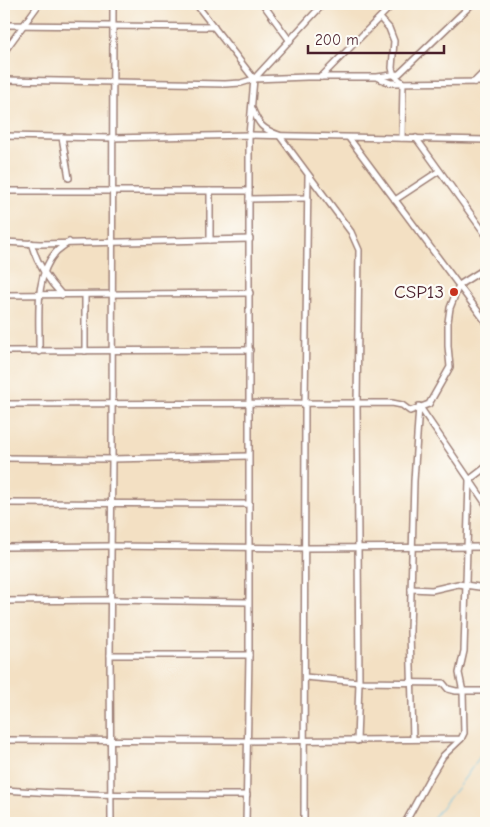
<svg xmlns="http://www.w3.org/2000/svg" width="490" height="827" font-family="'Comic Neue',sans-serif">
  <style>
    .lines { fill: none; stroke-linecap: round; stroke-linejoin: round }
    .stream { stroke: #69c2e6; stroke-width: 1 }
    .minor-casing { stroke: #9e8077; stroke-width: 8 }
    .minor { stroke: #fff; stroke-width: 5 }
    .poi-dot { fill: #c8321e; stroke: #fdfcf7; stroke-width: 2 }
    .labels { text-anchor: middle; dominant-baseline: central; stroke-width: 4.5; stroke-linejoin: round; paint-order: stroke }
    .poi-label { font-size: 19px; fill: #4a1f2b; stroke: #fdfcf7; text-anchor: end }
  </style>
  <rect width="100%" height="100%" fill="#fdfcf7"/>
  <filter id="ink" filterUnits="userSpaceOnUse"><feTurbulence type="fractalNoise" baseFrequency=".02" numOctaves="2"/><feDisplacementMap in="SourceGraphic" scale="10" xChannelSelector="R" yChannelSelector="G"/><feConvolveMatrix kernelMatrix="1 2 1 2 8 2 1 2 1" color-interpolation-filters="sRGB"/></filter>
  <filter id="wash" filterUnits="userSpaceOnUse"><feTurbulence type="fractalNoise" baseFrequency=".0096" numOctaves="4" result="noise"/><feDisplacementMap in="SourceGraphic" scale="20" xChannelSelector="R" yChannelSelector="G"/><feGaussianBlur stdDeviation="1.12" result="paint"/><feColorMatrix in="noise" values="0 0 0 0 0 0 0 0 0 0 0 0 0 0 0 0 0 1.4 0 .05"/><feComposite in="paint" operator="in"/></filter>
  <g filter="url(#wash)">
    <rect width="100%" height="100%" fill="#f3e0c3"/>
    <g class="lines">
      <path class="stream" d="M429,823L459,786L486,748"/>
    </g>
  </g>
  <g filter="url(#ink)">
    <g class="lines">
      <g class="minor-casing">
        <g id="minor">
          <path d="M196,4L254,79"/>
          <path d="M263,4L290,41"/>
          <path d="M380,18L389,28L394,41L392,68L394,75L403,83L402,138"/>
          <path d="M4,25L214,27"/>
          <path d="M4,52L39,4"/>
          <path d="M321,77L393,4"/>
          <path d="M378,78L391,83L486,82"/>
          <path d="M4,80L225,84L241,83L254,79L307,77H377L399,74L472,4"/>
          <path d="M474,82L486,70"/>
          <path d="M252,108C259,125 262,129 279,135L351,232L359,250L357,404L359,682L357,741"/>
          <path d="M4,136L111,138L249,135L486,140"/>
          <path d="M62,137L69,178"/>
          <path d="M349,138L486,322"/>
          <path d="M416,138L486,235"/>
          <path d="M4,191H249"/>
          <path d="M210,191V240"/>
          <path d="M249,199L308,198"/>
          <path d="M395,200L439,171"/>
          <path d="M4,242L40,244L250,239"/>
          <path d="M31,243C37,264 48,280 62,295"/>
          <path d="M4,295L250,293"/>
          <path d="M85,295V351"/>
          <path d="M4,351L250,350"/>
          <path d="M39,352C40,320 33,277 56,252C60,248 65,245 69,242"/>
          <path d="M4,404L392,403L402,405L410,411L429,404L450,367L448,346V322L450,308L459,285L486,268"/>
          <path d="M420,407L486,504"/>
          <path d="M4,458L112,459L248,456"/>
          <path d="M4,503L249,504"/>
          <path d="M4,547L110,546L306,548L486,547"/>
          <path d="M411,589L432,590L458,584L486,588"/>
          <path d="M4,601L110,600L248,602"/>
          <path d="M110,655H249"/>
          <path d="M305,677L359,682L443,683L448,689L456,691H486"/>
          <path d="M413,739L410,632L414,481L419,406"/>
          <path d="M4,740L247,741L461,739L464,733L463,692L459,673L464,651L469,480L486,467"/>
          <path d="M4,790C85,796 166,794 247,795"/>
          <path d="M111,823L110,655L112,459L113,4"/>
          <path d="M246,823L249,655V135L254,79L323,4"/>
          <path d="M304,823L305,403L308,176"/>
          <path d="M405,823L429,779L443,756L461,739"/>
        </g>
      </g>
      <use href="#minor" class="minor"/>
    </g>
  </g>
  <circle class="poi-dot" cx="454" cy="292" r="5"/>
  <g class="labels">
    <g class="poi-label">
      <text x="444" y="292">CSP13</text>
    </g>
  </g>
  <rect width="490" height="827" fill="none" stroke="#fdfcf7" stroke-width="20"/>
  <path d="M308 45v8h136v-8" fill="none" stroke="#4a1f2b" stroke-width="2.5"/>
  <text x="315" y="45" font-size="15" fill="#4a1f2b" stroke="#fdfcf7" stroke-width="4" paint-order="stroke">200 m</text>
</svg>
